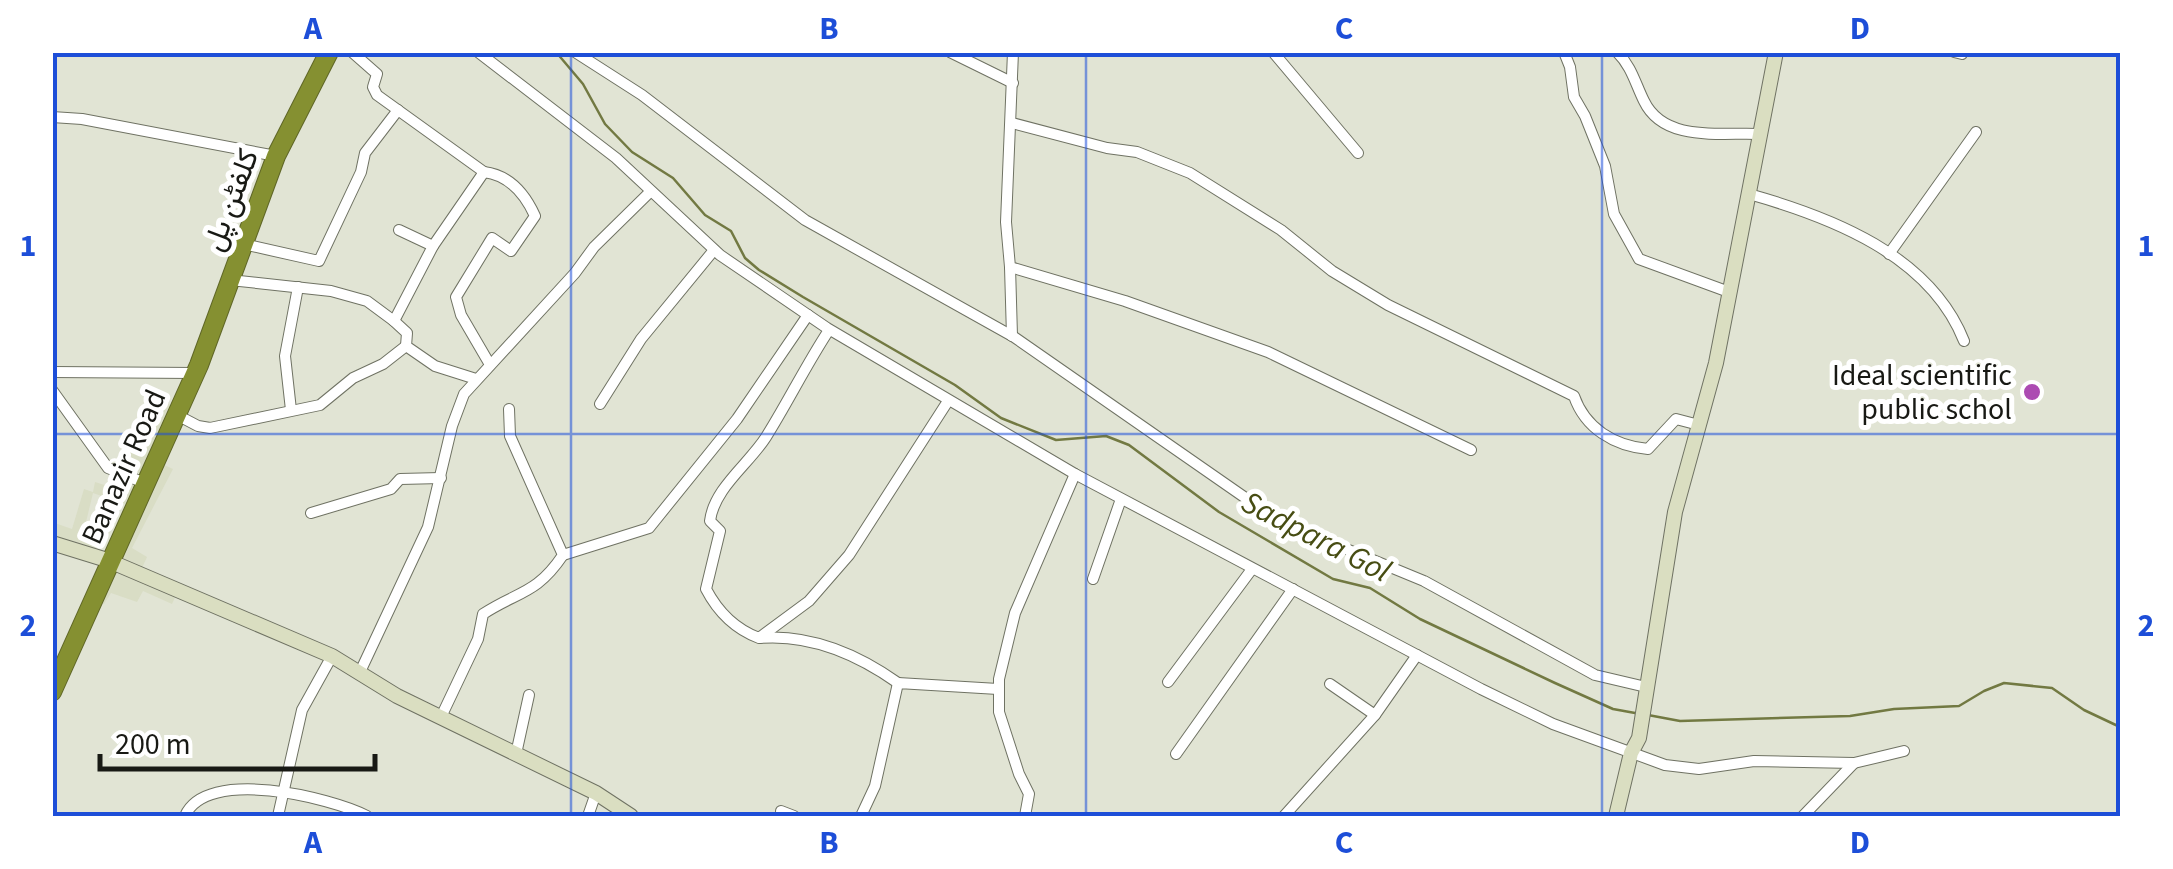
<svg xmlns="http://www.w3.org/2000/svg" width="2173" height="869" font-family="'Source Sans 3',Vazirmatn,sans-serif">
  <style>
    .built { fill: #d9ddc5 }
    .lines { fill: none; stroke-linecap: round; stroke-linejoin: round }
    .stream { stroke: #727942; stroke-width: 2.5 }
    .street-casing { stroke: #6f7263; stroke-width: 12 }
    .secondary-casing { stroke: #6f7263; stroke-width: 16 }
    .highway-casing { stroke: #5f6627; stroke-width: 20 }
    .street { stroke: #fff; stroke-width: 10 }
    .secondary { stroke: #dadec1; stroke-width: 14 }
    .highway { stroke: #859031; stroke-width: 18 }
    .grid { fill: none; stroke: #1d4ed8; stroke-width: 2.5; stroke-opacity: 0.55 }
    .poi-dot { fill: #ac4bb2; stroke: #fff; stroke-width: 4 }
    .labels { text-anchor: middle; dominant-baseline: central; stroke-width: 10; stroke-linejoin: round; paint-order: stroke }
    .street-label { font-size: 30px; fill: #181914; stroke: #fff }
    .poi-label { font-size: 30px; fill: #181914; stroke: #fff; text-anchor: end }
    .water-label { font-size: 32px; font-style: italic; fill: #474d13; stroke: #fff }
    .neatline { fill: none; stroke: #1d4ed8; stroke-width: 4 }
    .grid-label { font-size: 32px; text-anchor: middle; font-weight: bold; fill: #1d4ed8 }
  </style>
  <rect width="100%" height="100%" fill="#e1e4d4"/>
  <g class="built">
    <path d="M151,399L171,405L140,473L127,474L123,445L143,441Z"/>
    <path d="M162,464L173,469L132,548L147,557L142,568L117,555Z"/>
    <path d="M125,479L135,484L125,504L93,493L86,522L111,530L101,548H88L53,536L52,522L72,529L84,489L93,492L95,482L117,489Z"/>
    <path d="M110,572L124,573L177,593L172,604L143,591L137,602L111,593L104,604L101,603L97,616L89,613Z"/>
  </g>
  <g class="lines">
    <g class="stream">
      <path d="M556,52L583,84L605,124L632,152L673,178L705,215L731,231L745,258L759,270L803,297L955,385L1001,418L1056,440L1106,436L1129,445L1219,512L1333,579L1370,588L1420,619L1555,683L1613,709L1635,713"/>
      <path d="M1648,715L1680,721L1850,716L1894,709L1959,706L1984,691L2004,683L2052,688L2084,710L2120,727"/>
    </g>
    <g class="street-casing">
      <g id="street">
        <path d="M352,52L377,74L373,87L377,95L484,172L433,246L399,230"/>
        <path d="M478,52L616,158L720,255L827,328L1075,474L1481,689L1553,724L1665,765L1699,769L1754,761L1854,763L1904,751"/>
        <path d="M575,52L642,95L805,220L1014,337L1247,499L1310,534L1424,581L1595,675L1646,687"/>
        <path d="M950,52L1013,83"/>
        <path d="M1013,52L1006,222L1010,267L1125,301L1268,352L1471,450"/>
        <path d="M1273,52L1358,153"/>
        <path d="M1564,52L1570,67L1574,97L1585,116L1605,166L1614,214L1639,259L1729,292"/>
        <path d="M1617,52C1632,67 1635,83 1644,101C1664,143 1722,132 1760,134"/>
        <path d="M1954,52L1962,54"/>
        <path d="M52,117L82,119L276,156"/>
        <path d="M1012,123L1107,148L1137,152L1190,173L1281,230L1332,271L1388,305L1574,396C1585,428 1614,446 1648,449L1676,419L1699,425"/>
        <path d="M484,172C509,175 525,194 535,216L511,251L492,238L456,297L461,315L489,363"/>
        <path d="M1749,194C1831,217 1930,255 1964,341"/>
        <path d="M243,244L319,261L361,172L365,153L398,110"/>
        <path d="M1889,254L1976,132"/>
        <path d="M1010,267L1012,336"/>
        <path d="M230,280L331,291L367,301L394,321L433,246"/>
        <path d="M394,321L407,333L406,346L435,366L476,379"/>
        <path d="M829,330C806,365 788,402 766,437C749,464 714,488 710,521L720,531L706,589C718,612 735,629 759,638L809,601L849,555L948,401"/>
        <path d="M52,372L195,373"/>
        <path d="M52,390L108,468L147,484"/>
        <path d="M600,404L641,339L714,250"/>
        <path d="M291,410L285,356L298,287"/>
        <path d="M177,415L198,426L210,428L320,405L353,378L383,364L406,346"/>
        <path d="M311,513L391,489L400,479L441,478"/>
        <path d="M563,555L649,528L737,419L808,315"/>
        <path d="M1093,579L1121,499"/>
        <path d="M760,638C811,634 857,654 898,683"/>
        <path d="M360,672L428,527L452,426L464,394L575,273L594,247L650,192"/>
        <path d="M1168,682L1252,569"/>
        <path d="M1330,684L1375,715L1417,655"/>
        <path d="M441,717L478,639L483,614C518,591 536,595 563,555L510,436L509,409"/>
        <path d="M516,754L529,695"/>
        <path d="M1176,754L1293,589"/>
        <path d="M781,811L794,816"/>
        <path d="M185,816C206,767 329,797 367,816"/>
        <path d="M278,816L302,710L332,656"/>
        <path d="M588,816L596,793"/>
        <path d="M861,816L875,786L898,683L998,689"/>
        <path d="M1025,816L1029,794L1019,774L999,712V679L1015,613L1075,474"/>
        <path d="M1284,816L1375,715"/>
        <path d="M1803,816L1854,763"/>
      </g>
    </g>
    <g class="secondary-casing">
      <g id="secondary">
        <path d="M52,543L107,560L332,656L397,696L596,793L631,816"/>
        <path d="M1616,816L1631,753L1639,738L1675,512L1716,363L1776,52"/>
      </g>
    </g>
    <g class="highway-casing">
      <path id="highway" d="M52,692L199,365L276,156L329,52"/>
    </g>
    <use href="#street" class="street"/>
    <use href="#secondary" class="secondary"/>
    <use href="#highway" class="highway"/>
  </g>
  <path class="grid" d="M571,52V816M1086,52V816M1602,52V816M52,434H2120"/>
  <circle class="poi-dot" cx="2032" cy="392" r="10"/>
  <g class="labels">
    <g class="street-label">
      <text transform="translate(231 200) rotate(-69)">کلفٹن پل</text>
      <text transform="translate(124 467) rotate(-66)">Banazir Road</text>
    </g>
    <g class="poi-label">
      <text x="2012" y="375">Ideal scientific<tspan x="2012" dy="34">public schol</tspan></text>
    </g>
    <g class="water-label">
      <text transform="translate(1316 537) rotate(27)">Sadpara Gol</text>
    </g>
  </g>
  <rect width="2173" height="869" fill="none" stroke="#ffffff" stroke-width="110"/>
  <path d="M100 754v15h275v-15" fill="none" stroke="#181914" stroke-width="5"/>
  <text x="115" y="754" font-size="30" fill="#181914" stroke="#ffffff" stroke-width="8" paint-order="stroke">200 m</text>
  <rect x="55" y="55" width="2063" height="759" class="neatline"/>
  <g class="grid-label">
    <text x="313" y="39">A</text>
    <text x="829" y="39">B</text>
    <text x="1344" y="39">C</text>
    <text x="1860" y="39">D</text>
    <text x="28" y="256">1</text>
    <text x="2146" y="256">1</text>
    <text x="28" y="636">2</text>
    <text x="2146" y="636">2</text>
    <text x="313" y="853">A</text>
    <text x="829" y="853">B</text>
    <text x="1344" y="853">C</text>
    <text x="1860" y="853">D</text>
  </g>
</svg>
